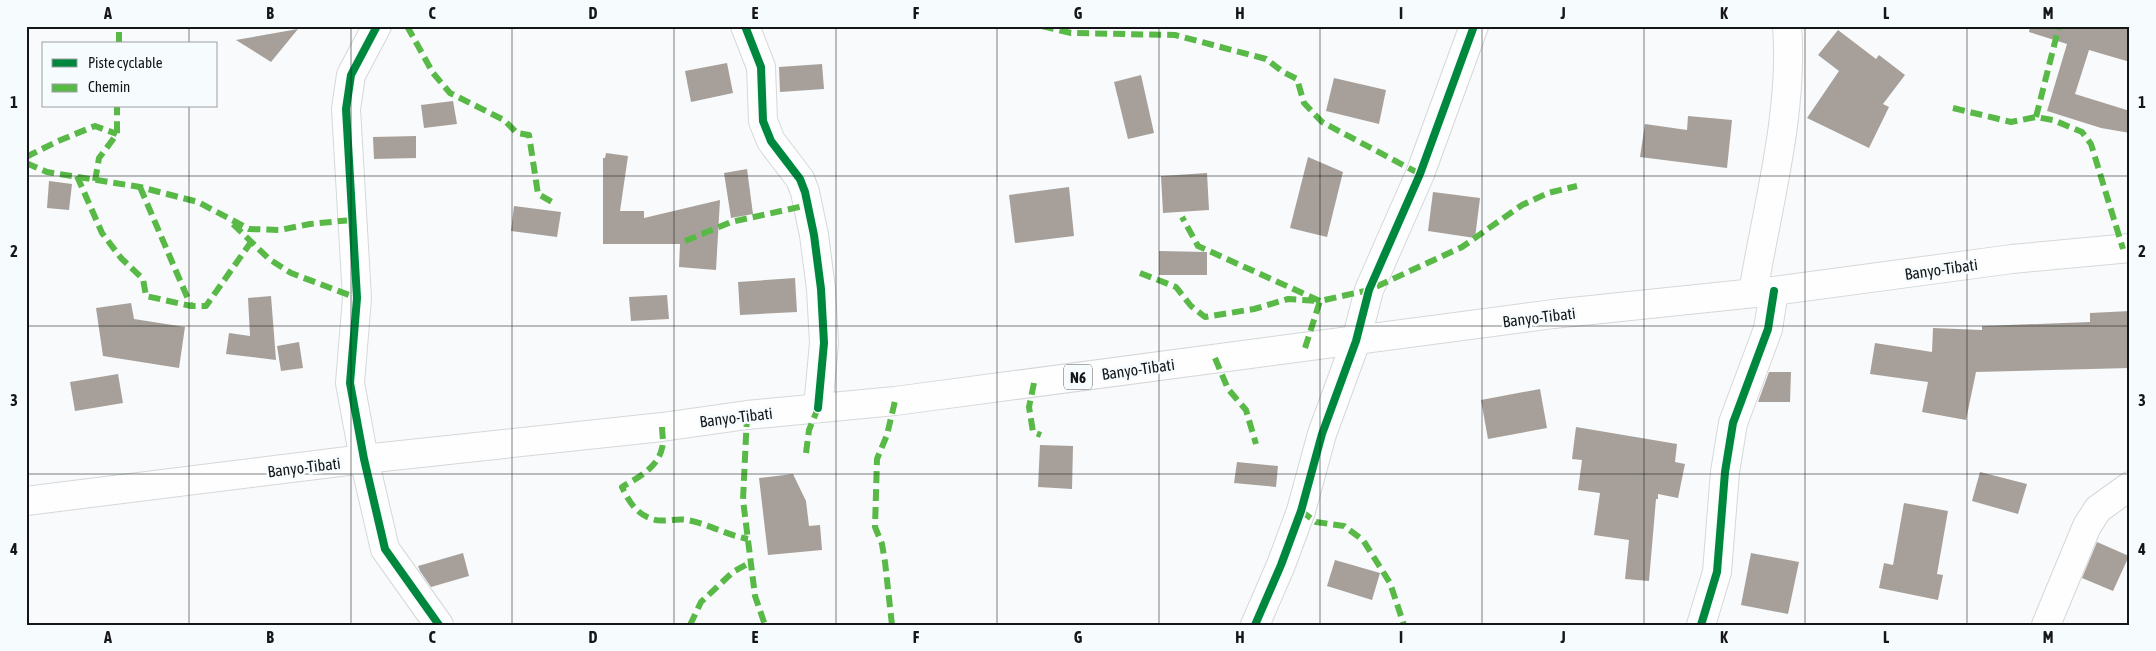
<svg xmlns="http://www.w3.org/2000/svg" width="2156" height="651" font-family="'Asap Condensed',sans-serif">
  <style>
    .building { fill: #a7a09a }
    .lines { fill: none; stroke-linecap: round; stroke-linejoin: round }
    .minor-casing { stroke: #d5d8da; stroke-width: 30 }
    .highway-casing { stroke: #d5d8da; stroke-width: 30 }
    .minor { stroke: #fefeff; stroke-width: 28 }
    .highway { stroke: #fefeff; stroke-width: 28 }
    .quiet { stroke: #58b947; stroke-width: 6; stroke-dasharray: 12 6; stroke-linecap: butt }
    .cycleway-casing { stroke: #f6fbfe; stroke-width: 11 }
    .cycleway { stroke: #00873e; stroke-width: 8 }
    .grid { fill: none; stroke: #141618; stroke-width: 1; stroke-opacity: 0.55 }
    .labels { text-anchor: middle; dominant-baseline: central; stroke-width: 5; stroke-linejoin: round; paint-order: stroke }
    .shield { fill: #f6fbfe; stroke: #585b5d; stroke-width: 1 }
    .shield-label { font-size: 15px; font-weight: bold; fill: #141618 }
    .street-label { font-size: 16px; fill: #141618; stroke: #f6fbfe }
    .neatline { fill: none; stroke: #141618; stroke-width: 2 }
    .grid-label { font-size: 16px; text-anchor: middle; font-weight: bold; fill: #141618 }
  </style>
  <rect width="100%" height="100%" fill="#f8fafc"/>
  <g class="building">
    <path d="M2030,26H2130V62L2089,50L2075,94L2130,111V133L2101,128L2047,111L2067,44L2029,32Z"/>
    <path d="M298,29L271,62L236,40Z"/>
    <path d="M1838,30L1876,59L1879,55L1905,75L1883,104L1889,107L1869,148L1807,118L1839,71L1818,55Z"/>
    <path d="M727,63L733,93L691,102L685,71Z"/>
    <path d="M822,64L824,89L780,92L779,67Z"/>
    <path d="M1141,75L1154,133L1128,139L1114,82Z"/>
    <path d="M1334,78L1386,90L1379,124L1326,111Z"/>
    <path d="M453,101L457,124L424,128L421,105Z"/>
    <path d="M1688,116L1732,120L1727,168L1640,157L1645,124L1687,130Z"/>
    <path d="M416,136V158L374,159L373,137Z"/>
    <path d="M606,153L628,156L620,211H644V218L720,200L716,270L679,267L680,244H603V158H605Z"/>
    <path d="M1308,157L1343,172L1327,237L1290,228Z"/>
    <path d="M747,169L753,214L731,218L724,173Z"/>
    <path d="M1207,173L1209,210L1163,213L1161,176Z"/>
    <path d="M49,181L72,184L69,210L47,208Z"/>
    <path d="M1069,187L1074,236L1015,243L1009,195Z"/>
    <path d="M1433,192L1480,198L1475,238L1428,231Z"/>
    <path d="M514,206L561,212L557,237L511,231Z"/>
    <path d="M1159,251L1207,252V275H1159Z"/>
    <path d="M795,278L797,312L740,315L738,282Z"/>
    <path d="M667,295L669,319L631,321L629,297Z"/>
    <path d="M271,296L276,360L226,354L229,333L250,336L248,298Z"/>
    <path d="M131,303L134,319L185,327L179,368L103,356L96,308Z"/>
    <path d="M2130,311V368L1976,372L1966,420L1922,412L1928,382L1870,374L1875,343L1932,352L1933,328L1982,330V326L2090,322V313Z"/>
    <path d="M299,342L303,368L281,371L277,346Z"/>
    <path d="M1769,372H1791L1790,402H1758Z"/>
    <path d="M118,374L123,403L75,411L70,382Z"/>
    <path d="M1540,389L1547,428L1488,439L1481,400Z"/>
    <path d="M1576,427L1677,444L1675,462L1685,464L1678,498L1658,494V499H1656L1649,581L1625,579L1629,540L1594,535L1600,493L1578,490L1582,460L1572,459Z"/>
    <path d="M1040,445L1073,446L1072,489L1038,487Z"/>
    <path d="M1237,462L1278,466L1276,487L1234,483Z"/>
    <path d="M1980,472L2027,484L2018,514L1972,501Z"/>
    <path d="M793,474L806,501L809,526L820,525L822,550L768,555L759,478Z"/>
    <path d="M1904,503L1948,511L1937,574L1943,575L1938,600L1879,588L1884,563L1893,565Z"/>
    <path d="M2097,542L2129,556L2113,591L2082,578Z"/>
    <path d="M463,553L469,576L431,587L420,571L418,566Z"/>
    <path d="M1751,553L1799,562L1788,614L1741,605Z"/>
    <path d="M1335,560L1380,573L1372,600L1327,586Z"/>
  </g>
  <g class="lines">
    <g class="minor-casing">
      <g id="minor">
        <path d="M377,26L351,75L346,109L357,298L350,383L364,459L385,549L439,625"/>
        <path d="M745,26L761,67L763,121L771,141L800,179L805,192L814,235L821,289L824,343L818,408"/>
        <path d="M1753,293C1767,207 1794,112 1787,26"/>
        <path d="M1255,625L1281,565L1301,511L1322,434L1356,341L1369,290L1420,174L1474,26"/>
        <path d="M1701,625L1717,572L1725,472L1733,423L1768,329L1774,291"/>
        <path d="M2046,625L2087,526L2098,509L2130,486"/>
      </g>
    </g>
    <g class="highway-casing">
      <path id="highway" d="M26,501L364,459L662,427L747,415L895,401L1553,314L1774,291L2012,259L2130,248"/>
    </g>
    <use href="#minor" class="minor"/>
    <use href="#highway" class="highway"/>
    <g class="quiet">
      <path d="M407,26L433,73L450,93L504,120L517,133L529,135L538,194L552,202"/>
      <path d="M1042,26L1071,33L1175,35L1266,59L1283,72L1297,79L1304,103L1322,122L1420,174"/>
      <path d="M119,44V26"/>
      <path d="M1953,108L2011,122L2036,117L2053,120L2082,132L2091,144L2123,249"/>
      <path d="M2036,117L2059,26"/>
      <path d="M26,157L58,141L95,126L117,134"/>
      <path d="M26,163L47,172L140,187L198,202L249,229L280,230L310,224L351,220"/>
      <path d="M77,176L102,233L121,258L143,279L146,296L191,306H206L251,242"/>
      <path d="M95,181L99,158L117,134V106"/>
      <path d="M140,187L191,306"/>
      <path d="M233,224L269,259L291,273L357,298"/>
      <path d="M685,241L731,222L808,205"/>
      <path d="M1140,273L1176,287L1191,306L1205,317L1254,309L1288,299L1320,301L1198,246L1182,217"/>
      <path d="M1305,348L1320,301L1369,290L1462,247L1522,205L1548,193L1577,186"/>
      <path d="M1215,358L1228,389L1246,410L1256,444"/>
      <path d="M1034,383L1029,407L1033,432L1041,435"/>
      <path d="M747,415L743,500L755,596L765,625"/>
      <path d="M662,427C662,433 664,442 662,448C658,468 637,478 622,487C628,500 636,514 652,519C662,523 676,518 687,520C709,524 726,535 748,539"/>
      <path d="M806,453L809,430L818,408"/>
      <path d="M1301,511L1316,522L1344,526L1363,540L1390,583L1404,625"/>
      <path d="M690,625L701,602L733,572L751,562"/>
      <path d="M892,625L885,562L882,544L875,527L877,459L887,435L895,401"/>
    </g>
    <g class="cycleway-casing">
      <g id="cycleway">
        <path d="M377,26L351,75L346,109L357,298L350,383L364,459L385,549L439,625"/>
        <path d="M745,26L761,67L763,121L771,141L800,179L805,192L814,235L821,289L824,343L818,408"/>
        <path d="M1255,625L1281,565L1301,511L1322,434L1356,341L1369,290L1420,174L1474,26"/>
        <path d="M1701,625L1717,572L1725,472L1733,423L1768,329L1774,291"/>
      </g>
    </g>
    <use href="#cycleway" class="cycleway"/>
  </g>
  <path class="grid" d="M189,26V44M351,26V625M512,26V625M674,26V625M836,26V625M997,26V625M1159,26V625M1320,26V625M1482,26V625M1644,26V625M1805,26V625M1967,26V625M189,106V625M26,176H2130M26,326H2130M26,474H2130"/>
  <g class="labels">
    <rect class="shield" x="1064" y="364.5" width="28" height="25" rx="4"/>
    <g class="shield-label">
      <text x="1078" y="377">N6</text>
    </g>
    <g class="street-label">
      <text transform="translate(1941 269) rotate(-8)">Banyo-Tibati</text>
      <text transform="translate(1539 317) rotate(-7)">Banyo-Tibati</text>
      <text transform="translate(1138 369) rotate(-8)">Banyo-Tibati</text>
      <text transform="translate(736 417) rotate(-7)">Banyo-Tibati</text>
      <text transform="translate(304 467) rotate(-7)">Banyo-Tibati</text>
    </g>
  </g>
  <rect width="2156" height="651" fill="none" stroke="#f6fbfe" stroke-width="55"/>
  <rect x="42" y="42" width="175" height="65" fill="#f6fbfe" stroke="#9c9fa2"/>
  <rect x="52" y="59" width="25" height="8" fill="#00873e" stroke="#9c9fa2"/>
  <text x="88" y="68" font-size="15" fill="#141618">Piste cyclable</text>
  <rect x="52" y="84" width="25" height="8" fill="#58b947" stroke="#9c9fa2"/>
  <text x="88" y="92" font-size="15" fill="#141618">Chemin</text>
  <rect x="28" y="28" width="2100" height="596" class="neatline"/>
  <g class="grid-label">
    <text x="108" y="19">A</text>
    <text x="270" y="19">B</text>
    <text x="432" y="19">C</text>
    <text x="593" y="19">D</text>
    <text x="755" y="19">E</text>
    <text x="916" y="19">F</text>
    <text x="1078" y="19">G</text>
    <text x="1240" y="19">H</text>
    <text x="1401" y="19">I</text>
    <text x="1563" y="19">J</text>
    <text x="1724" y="19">K</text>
    <text x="1886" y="19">L</text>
    <text x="2048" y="19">M</text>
    <text x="14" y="108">1</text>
    <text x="2142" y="108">1</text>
    <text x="14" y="257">2</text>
    <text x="2142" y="257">2</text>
    <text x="14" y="406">3</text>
    <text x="2142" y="406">3</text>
    <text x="14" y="555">4</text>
    <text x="2142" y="555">4</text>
    <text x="108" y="643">A</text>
    <text x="270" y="643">B</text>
    <text x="432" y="643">C</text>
    <text x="593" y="643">D</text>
    <text x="755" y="643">E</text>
    <text x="916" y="643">F</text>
    <text x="1078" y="643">G</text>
    <text x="1240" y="643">H</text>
    <text x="1401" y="643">I</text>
    <text x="1563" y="643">J</text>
    <text x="1724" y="643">K</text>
    <text x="1886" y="643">L</text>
    <text x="2048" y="643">M</text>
  </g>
</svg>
